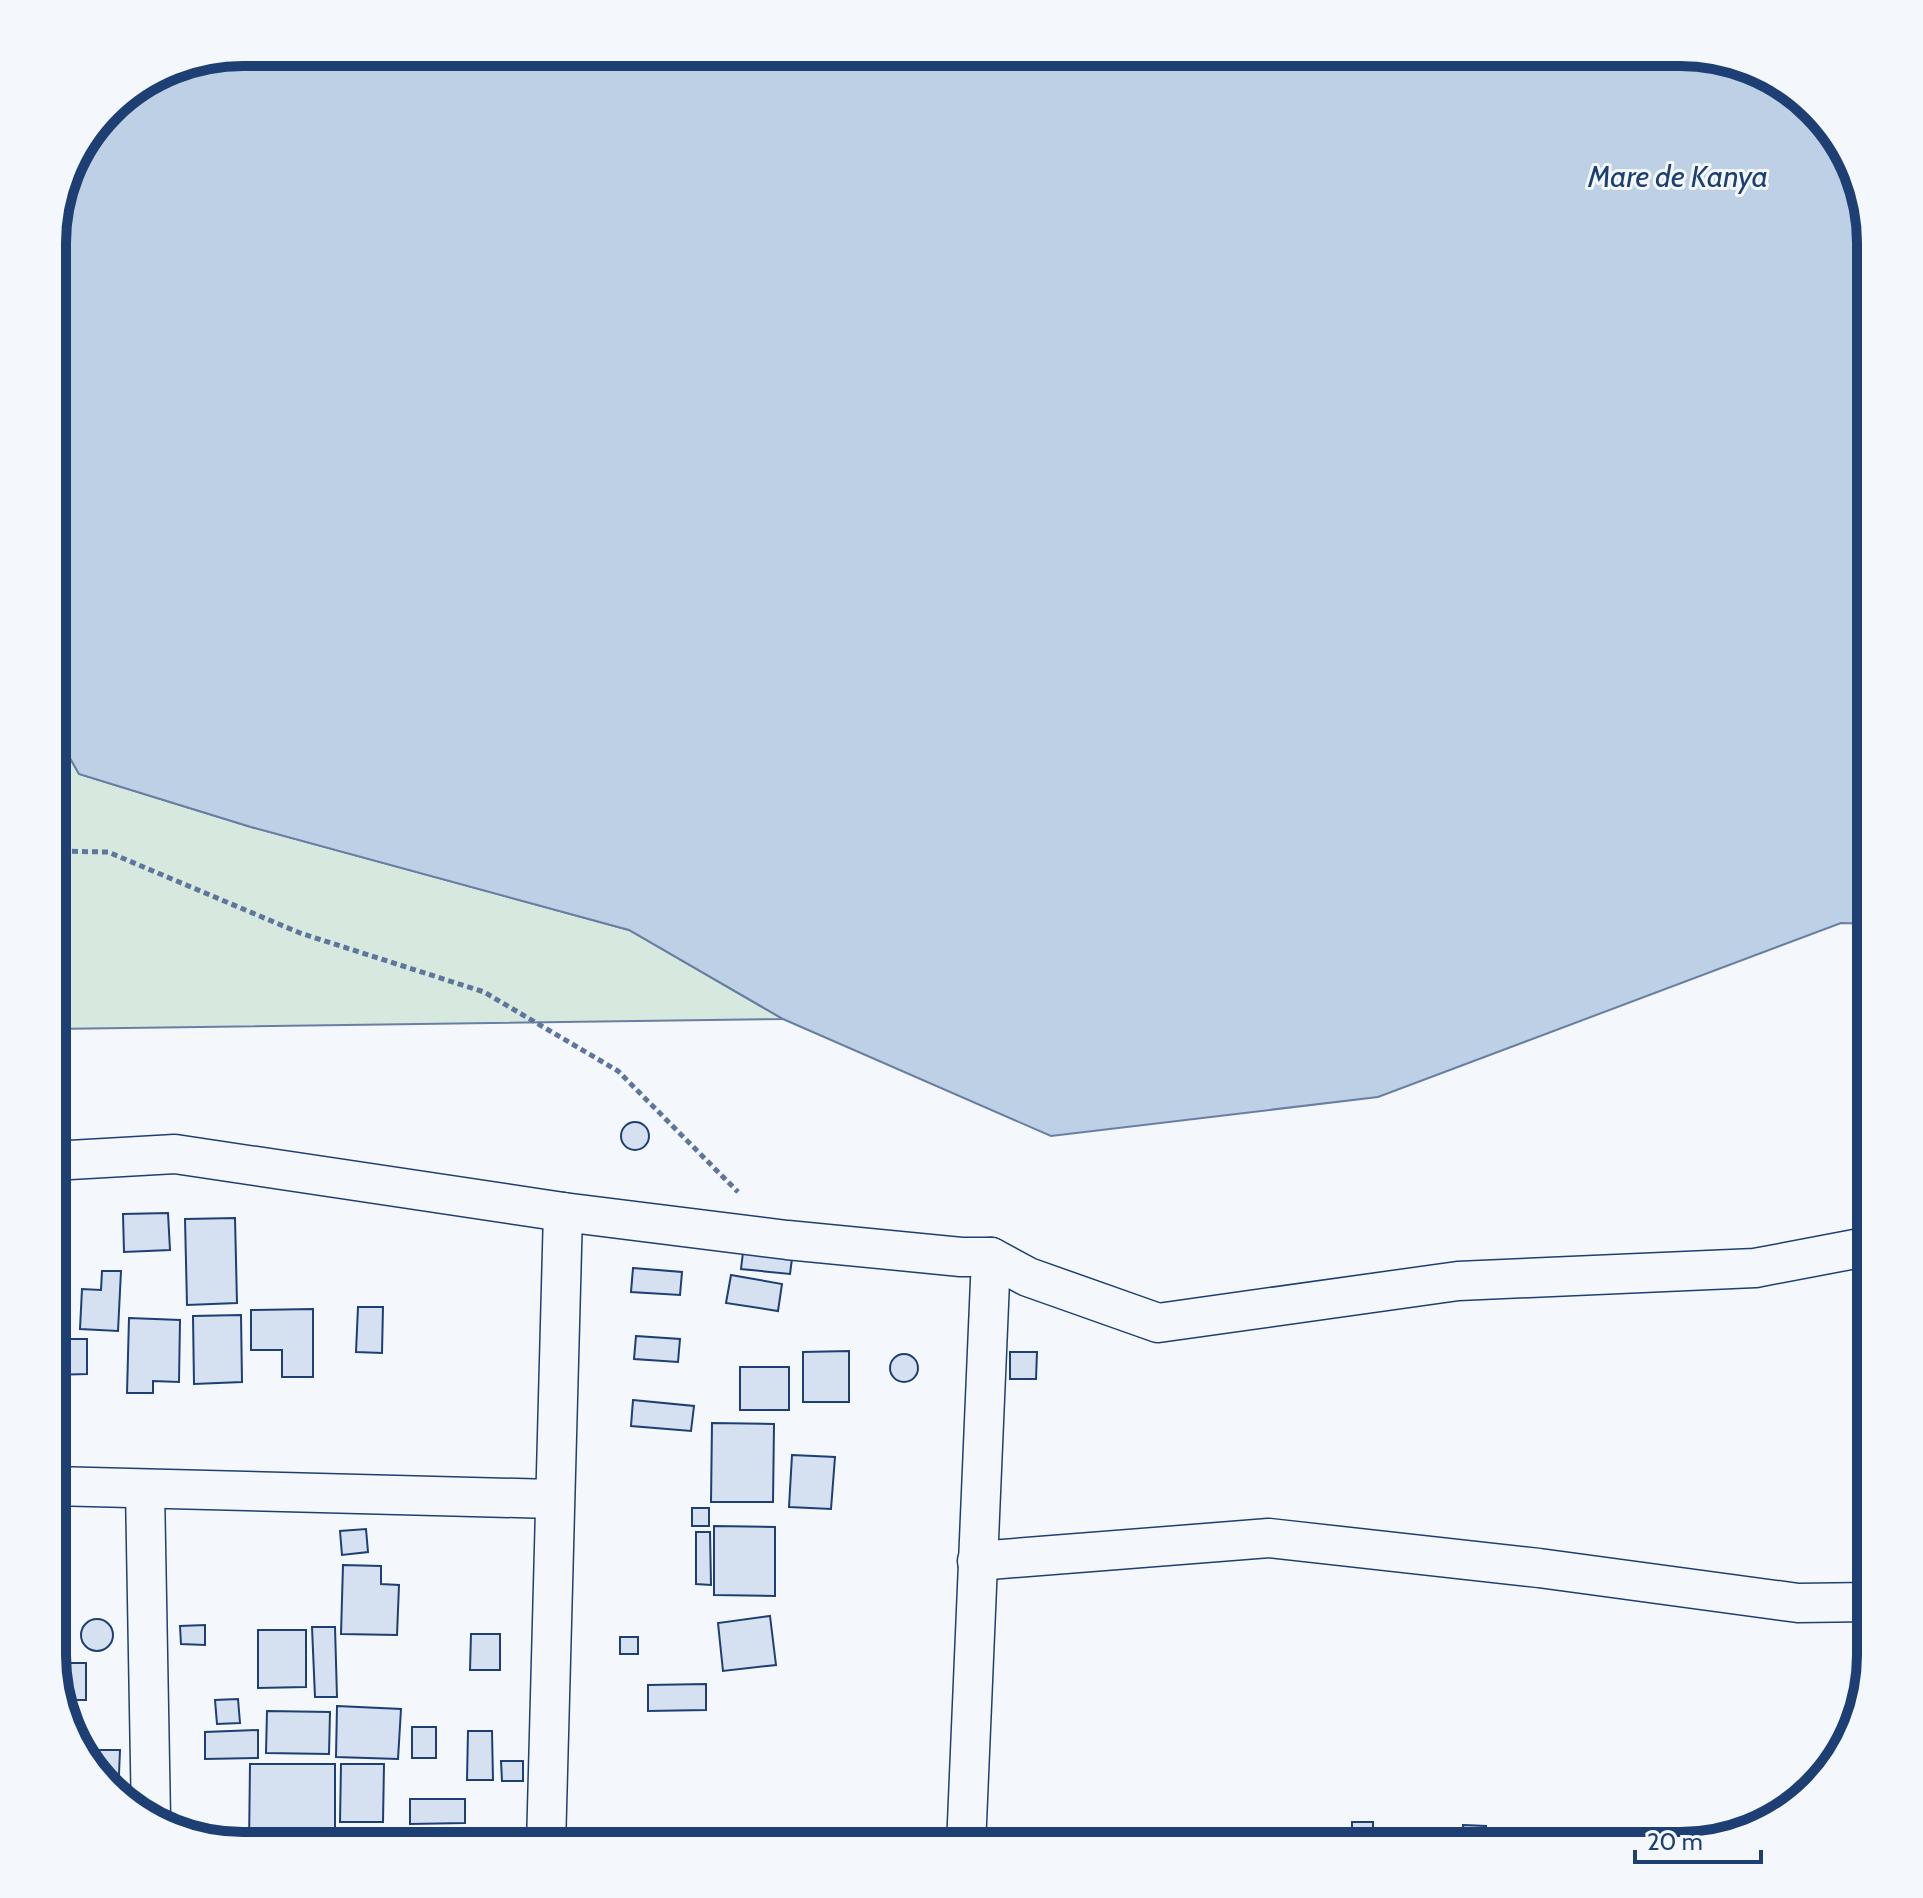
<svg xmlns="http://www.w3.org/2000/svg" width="1923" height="1898" font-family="Cabin,sans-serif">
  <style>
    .green { fill: #d7e8df; stroke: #687fa3; stroke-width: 2 }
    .water { fill: #bed0e5; stroke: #687fa3; stroke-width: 2 }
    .building { fill: #d5e0f0; stroke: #1d3f73; stroke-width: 2 }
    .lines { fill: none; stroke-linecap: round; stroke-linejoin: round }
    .street-casing { stroke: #1d3f73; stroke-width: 41 }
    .path { stroke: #5e769c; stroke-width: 5; stroke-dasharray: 6 4; stroke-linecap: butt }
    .street { stroke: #f4f7fb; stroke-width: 38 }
    .labels { text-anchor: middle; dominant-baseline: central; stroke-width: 6; stroke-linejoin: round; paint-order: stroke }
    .water-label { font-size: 30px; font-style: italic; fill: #1d3f73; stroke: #f4f7fb }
    .rim { fill: none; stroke: #1d3f73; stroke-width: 10 }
  </style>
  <rect width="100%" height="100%" fill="#f4f7fb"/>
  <path class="green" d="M52,726L79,774L251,827L629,930L783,1019L52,1029Z"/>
  <path class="water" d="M243,52H1692L1764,71L1823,117L1857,170L1871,242V924L1841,923L1378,1097L1051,1136L783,1019L629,930L251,827L79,774L52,726V230L71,159L117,100L170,66Z"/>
  <g class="building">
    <circle cx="635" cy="1136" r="14"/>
    <path d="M168,1213L170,1250L124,1252L123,1214Z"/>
    <path d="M235,1218L237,1303L187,1305L185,1219Z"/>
    <path d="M744,1244L793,1251L790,1274L741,1269Z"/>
    <path d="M633,1268L682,1272L680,1295L631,1292Z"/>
    <path d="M102,1271H121L118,1331L80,1329L82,1289L101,1290Z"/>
    <path d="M731,1275L782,1284L778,1311L726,1303Z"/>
    <path d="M358,1307H383L382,1353L356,1352Z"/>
    <path d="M313,1309V1377H282V1350H251V1310Z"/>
    <path d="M241,1315L242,1382L194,1384L193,1316Z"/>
    <path d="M129,1318L180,1320L179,1382L153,1381V1393H127Z"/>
    <path d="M69,1320V1339H87V1374L52,1375V1321Z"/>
    <path d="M636,1336L680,1339L678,1362L634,1359Z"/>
    <path d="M849,1351V1402H803V1352Z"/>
    <path d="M1010,1352H1037L1036,1379H1010Z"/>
    <circle cx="904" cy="1368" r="14"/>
    <rect x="740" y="1367" width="49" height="43"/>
    <path d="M633,1400L694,1406L691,1431L631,1426Z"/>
    <path d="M712,1423L774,1424L773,1502H711Z"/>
    <path d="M792,1455L835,1457L831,1509L789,1507Z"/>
    <rect x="692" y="1508" width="17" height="18"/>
    <path d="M714,1526L775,1527V1596L714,1595Z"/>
    <path d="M366,1529L368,1552L342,1555L340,1531Z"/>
    <path d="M696,1532H710L711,1585L696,1584Z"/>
    <path d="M343,1565L381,1566V1584L399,1585L397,1635L341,1634Z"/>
    <path d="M770,1616L776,1665L723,1671L718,1623Z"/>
    <circle cx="97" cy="1635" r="16"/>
    <path d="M205,1625V1645L181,1644L180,1626Z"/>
    <path d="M312,1627H335L337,1697H315Z"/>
    <path d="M258,1630H306V1687L258,1688Z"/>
    <path d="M52,1633H57V1663H86V1700H69V1715H64L52,1656Z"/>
    <path d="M471,1634H500V1670H470Z"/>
    <rect x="620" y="1637" width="18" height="17"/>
    <path d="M706,1684V1710L648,1711V1685Z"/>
    <path d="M238,1699L240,1723L217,1724L215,1700Z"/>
    <path d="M337,1706L401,1709L398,1759L336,1757Z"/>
    <path d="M267,1711L330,1712L329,1754L266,1753Z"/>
    <rect x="412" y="1727" width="24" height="31"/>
    <path d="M258,1730V1758L205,1759V1732Z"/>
    <path d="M468,1731H492L493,1780H467Z"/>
    <path d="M96,1750H120L119,1774L96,1775Z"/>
    <path d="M501,1761H523V1781H502Z"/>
    <path d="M250,1764H335V1846H249Z"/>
    <path d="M341,1764H384L383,1822H340Z"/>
    <path d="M410,1799H465V1823L410,1824Z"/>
    <rect x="1352" y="1822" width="21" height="24"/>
    <path d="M1463,1825L1486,1826L1485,1846H1462Z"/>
  </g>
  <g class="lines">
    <g class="street-casing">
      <g id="street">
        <path d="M52,1161L175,1154L563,1212L787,1240L961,1257H991L1028,1277L1158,1323L1458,1281L1755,1268L1871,1246"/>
        <path d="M52,1486L553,1499"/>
        <path d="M145,1489L151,1818"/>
        <path d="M977,1561L1269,1538L1539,1568L1798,1603L1871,1602"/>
        <path d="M546,1846L563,1212"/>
        <path d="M966,1846L991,1257"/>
      </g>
    </g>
    <path class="path" d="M52,851L108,852L300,933L484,992L618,1071L738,1192"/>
    <use href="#street" class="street"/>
  </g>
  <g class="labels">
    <g class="water-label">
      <text x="1678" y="176">Mare de Kanya</text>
    </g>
  </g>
  <path d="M0 0H1923V1898H0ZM243 66H1680A177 177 0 0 1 1857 243V1655A177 177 0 0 1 1680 1832H243A177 177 0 0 1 66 1655V243A177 177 0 0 1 243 66Z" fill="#f4f7fb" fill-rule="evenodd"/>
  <path class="rim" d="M243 66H1680A177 177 0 0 1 1857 243V1655A177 177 0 0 1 1680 1832H243A177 177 0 0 1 66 1655V243A177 177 0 0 1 243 66Z"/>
  <path d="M1635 1850v12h126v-12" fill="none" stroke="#1d3f73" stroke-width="4"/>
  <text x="1647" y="1850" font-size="24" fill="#1d3f73" stroke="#f4f7fb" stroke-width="6" paint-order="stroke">20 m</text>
</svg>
